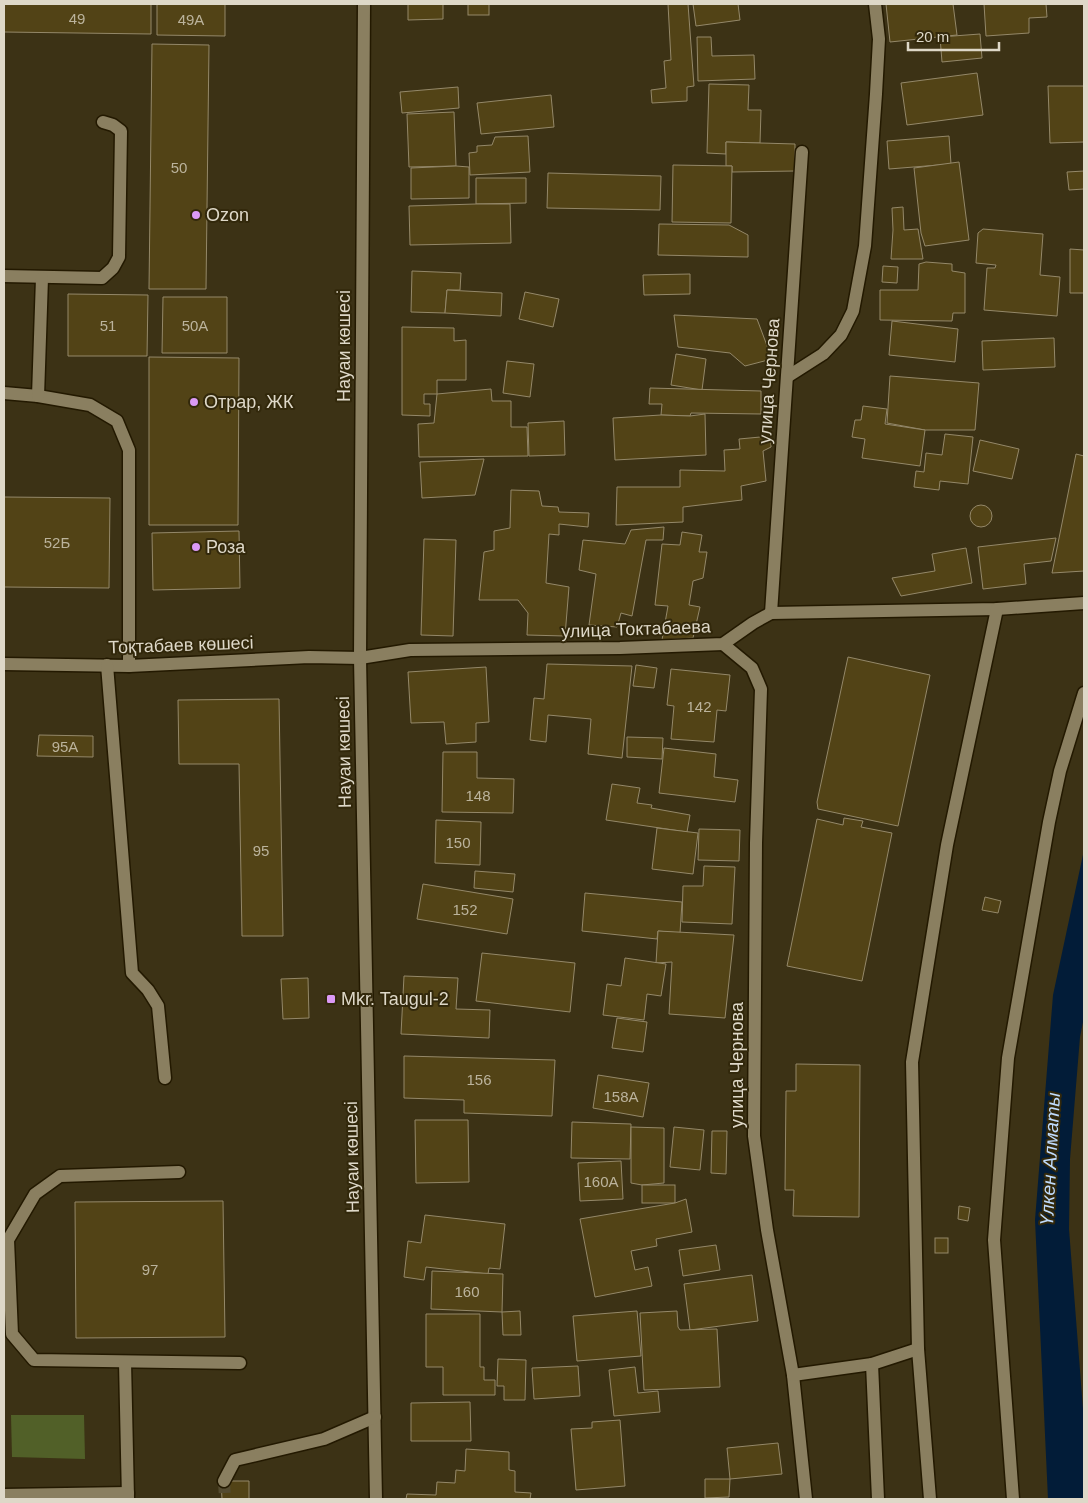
<svg xmlns="http://www.w3.org/2000/svg" width="1088" height="1503" font-family="Helvetica,sans-serif">
  <style>
    .green { fill: #516028 }
    .water { fill: #021c38 }
    .building { fill: #524316; stroke: #948869 }
    .lines { fill: none; stroke-linecap: round; stroke-linejoin: round }
    .minor-tunnel { stroke: #544b30; stroke-width: 12; stroke-dasharray: 12 6; stroke-linecap: butt }
    .minor-casing { stroke: #231900; stroke-width: 15 }
    .minor { stroke: #8a7f60; stroke-width: 12 }
    .poi-dot { fill: #db99f5; stroke: #32280b; stroke-width: 2 }
    .labels { text-anchor: middle; dominant-baseline: central; stroke-width: 4; stroke-linejoin: round; paint-order: stroke }
    .number-label { font-size: 15px; fill: #bbb39c }
    .poi-label { font-size: 18px; fill: #ded8c8; stroke: #32280b; text-anchor: start }
    .street-label { font-size: 18px; fill: #ded8c8; stroke: #32280b }
    .water-label { font-size: 19px; font-style: italic; fill: #bfdbfd; stroke: #32280b }
  </style>
  <rect width="100%" height="100%" fill="#3c3215"/>
  <path class="green" d="M11,1415H84L85,1459L12,1457Z"/>
  <path class="water" d="M1084,850V1017L1080,1037L1070,1159L1069,1229L1084,1422V1499H1048L1035,1220L1053,995Z"/>
  <g class="building">
    <path d="M4,4H151V34L4,32Z"/>
    <path d="M157,4H225V36L157,35Z"/>
    <path d="M408,4H443V19L408,20Z"/>
    <rect x="468" y="4" width="21" height="11"/>
    <path d="M668,4H688L694,86L687,87V101L652,103L651,90L666,88L664,61L671,60Z"/>
    <path d="M693,4H738L740,20L696,26Z"/>
    <path d="M886,4H953L957,35L890,42Z"/>
    <path d="M984,4H1046L1047,17L1029,18V33L986,36Z"/>
    <path d="M980,34L982,58L942,62L940,37Z"/>
    <path d="M697,37H711L712,56L754,55L755,79L698,81Z"/>
    <path d="M152,44L209,45L206,289H149Z"/>
    <path d="M977,73L983,115L907,125L901,83Z"/>
    <path d="M709,84L749,85L748,110H761L760,143L726,142V154L707,153Z"/>
    <path d="M1048,86H1084V142L1050,143Z"/>
    <path d="M458,87L459,108L402,113L400,92Z"/>
    <path d="M551,95L554,127L481,134L477,103Z"/>
    <path d="M454,112L456,166L409,167L407,114Z"/>
    <path d="M528,136L530,172L470,175L469,153L477,152V146L492,145L495,137Z"/>
    <path d="M949,136L951,164L889,169L887,141Z"/>
    <path d="M726,142L795,144V171L732,172V166H726Z"/>
    <path d="M959,162L969,240L925,246L921,233L914,168Z"/>
    <path d="M673,165L732,166L731,223L672,222Z"/>
    <path d="M456,166L469,167V198L411,199V168Z"/>
    <path d="M1084,171V189L1069,190L1067,172Z"/>
    <path d="M548,173L661,176L660,210L547,208Z"/>
    <path d="M476,178H526V203L476,204Z"/>
    <path d="M476,204H510L511,243L410,245L409,206Z"/>
    <path d="M903,207L904,230L918,229L923,259H891L893,230L892,208Z"/>
    <path d="M659,224L729,225L748,235V257L658,255Z"/>
    <path d="M983,229L1043,234L1040,275L1060,277L1057,316L984,310L987,268H995L996,265L976,263L978,233Z"/>
    <path d="M1070,249L1084,250V293H1070Z"/>
    <path d="M926,262L952,264V271L965,273V313H953L952,321L880,320V290H918L919,264Z"/>
    <path d="M883,266L898,267L897,283L882,282Z"/>
    <path d="M412,271L461,273L460,290H447L445,313L411,312Z"/>
    <path d="M690,274V294L644,295L643,275Z"/>
    <path d="M447,290L502,293L501,316L445,313Z"/>
    <path d="M525,292L559,299L553,327L519,319Z"/>
    <path d="M68,294L148,295L147,356H68Z"/>
    <path d="M163,297H227V353H162Z"/>
    <path d="M674,315L757,319L772,359L745,366L730,353L678,347Z"/>
    <path d="M892,321L958,329L955,362L889,355Z"/>
    <path d="M402,327L454,328V341L466,340V380H437V394H424V404H430V416L402,415Z"/>
    <path d="M1054,338L1055,367L983,370L982,341Z"/>
    <path d="M676,354L706,359L702,390L671,385Z"/>
    <path d="M149,357L239,358L238,525H149Z"/>
    <path d="M507,361L534,364L530,397L503,393Z"/>
    <path d="M890,376L979,383L975,430H925L887,423Z"/>
    <path d="M650,388L761,391V414L691,413L690,416L661,415L662,404H649Z"/>
    <path d="M491,389L492,401H511V427H527L528,456L419,457L418,424L434,423L437,394Z"/>
    <path d="M863,406L887,409L885,424L925,430L920,466L862,458L865,439L852,437L855,420H861Z"/>
    <path d="M705,414L706,455L615,460L613,418L661,415L690,416Z"/>
    <path d="M564,421L565,455L529,456L528,423Z"/>
    <path d="M945,434L973,437L968,484L940,481L939,490L914,487L916,471L924,472L926,453L942,455Z"/>
    <path d="M771,436V447L763,451L766,481L741,486L742,500L683,507V522L616,525L617,487H680V470L725,471L724,450L740,449L739,439Z"/>
    <path d="M980,440L1019,449L1012,479L973,471Z"/>
    <path d="M1076,454L1084,456V571L1052,573Z"/>
    <path d="M484,459L475,495L422,498L420,462Z"/>
    <path d="M511,490L539,491L542,506L558,507L559,512L589,513L588,527L559,524V535L549,534L546,583L569,587L565,636L527,635L528,613L518,600H479L484,552L494,550V531L510,528Z"/>
    <path d="M4,497L110,498L109,588L4,587Z"/>
    <circle cx="981" cy="516" r="11"/>
    <path d="M664,527L663,540H646L632,616L621,613L617,627L589,625L596,574L579,570L583,540L625,544L631,530Z"/>
    <path d="M239,531L240,588L153,590L152,533Z"/>
    <path d="M682,532L702,535L699,552H707L703,578L693,581L689,605L700,607L693,638L662,640L668,606L655,605L662,544L680,545Z"/>
    <path d="M1056,538L1051,561L1024,564L1026,584L983,589L978,547Z"/>
    <path d="M424,539L456,540L453,636L421,635Z"/>
    <path d="M966,548L972,583L901,596L892,578L935,571L932,554Z"/>
    <path d="M848,657L930,675L898,826L818,809L817,802Z"/>
    <path d="M547,664L632,666L622,758L588,754L591,719L548,715L546,742L530,740L534,698L544,699Z"/>
    <path d="M636,665L657,668L654,688L633,686Z"/>
    <path d="M486,667L489,722L476,723V742L446,744L444,722L411,723L408,672Z"/>
    <path d="M671,669L730,675L726,711L717,710L714,742L671,739L674,706L667,705Z"/>
    <path d="M279,699L283,936H242L239,764H179L178,700Z"/>
    <path d="M39,735L93,736V757L37,756Z"/>
    <path d="M627,737L663,738L662,759L627,757Z"/>
    <path d="M664,748L716,754L714,777L738,780L735,802L659,793Z"/>
    <path d="M443,752H477V778L514,779L513,813L442,812Z"/>
    <path d="M612,784L640,788L637,803L652,805L651,808L690,815L687,832L606,820Z"/>
    <path d="M844,818L863,821L861,827L892,833L862,981L787,966L817,819L843,825Z"/>
    <path d="M436,820L481,822L480,865L435,863Z"/>
    <path d="M657,828L698,833L693,874L652,869Z"/>
    <path d="M699,829L740,830L739,861L698,860Z"/>
    <path d="M704,866L735,867L732,924L682,922L683,886H703Z"/>
    <path d="M475,871L515,874L513,892L474,888Z"/>
    <path d="M423,884L513,899L507,934L417,919Z"/>
    <path d="M585,893L682,902L680,933L658,931L657,939L582,931Z"/>
    <path d="M985,897L1001,901L998,913L982,910Z"/>
    <path d="M658,931L734,935L725,1018L669,1014L672,962L656,963Z"/>
    <path d="M482,953L575,963L570,1012L476,1001Z"/>
    <path d="M625,958L666,964L661,996L647,994L644,1020L603,1015L607,984L621,986Z"/>
    <path d="M404,976L458,978L456,1009L490,1010L489,1038L401,1034Z"/>
    <path d="M308,978L309,1018L283,1019L281,979Z"/>
    <path d="M617,1018L647,1022L643,1052L612,1048Z"/>
    <path d="M404,1056L555,1060L552,1116L464,1113V1100L404,1098Z"/>
    <path d="M796,1064L860,1065L859,1217L793,1216L794,1190H785L786,1091H796Z"/>
    <path d="M598,1075L649,1083L643,1117L593,1108Z"/>
    <path d="M415,1120H468L469,1182L416,1183Z"/>
    <path d="M572,1122L631,1124L630,1159L571,1158Z"/>
    <path d="M631,1127L664,1128V1183L642,1185L631,1183Z"/>
    <path d="M674,1127L704,1130L700,1170L670,1167Z"/>
    <path d="M712,1131H727L726,1174L711,1173Z"/>
    <path d="M621,1161L623,1199L580,1201L578,1163Z"/>
    <rect x="642" y="1185" width="33" height="18"/>
    <path d="M686,1199L692,1232L656,1239L657,1246L631,1251L635,1270L648,1267L652,1286L595,1297L580,1219L675,1203Z"/>
    <path d="M223,1201L225,1337L76,1338L75,1202Z"/>
    <path d="M959,1206L970,1208L968,1221L958,1219Z"/>
    <path d="M425,1215L505,1224L500,1269L489,1268L488,1274L426,1267L424,1280L404,1277L408,1241L421,1243Z"/>
    <rect x="935" y="1238" width="13" height="15"/>
    <path d="M716,1245L720,1270L683,1276L679,1250Z"/>
    <path d="M432,1271L503,1274L502,1312L431,1309Z"/>
    <path d="M752,1275L758,1321L690,1330L684,1284Z"/>
    <path d="M520,1311L521,1335H503L502,1312Z"/>
    <path d="M637,1311L641,1356L577,1361L573,1316Z"/>
    <path d="M677,1311L678,1327L680,1330L717,1329L720,1387L644,1390L640,1313Z"/>
    <path d="M426,1314H480V1367H484V1380H495V1395H443V1367H426Z"/>
    <path d="M498,1359L526,1360L525,1400H504V1386H497Z"/>
    <path d="M578,1366L580,1396L534,1399L532,1368Z"/>
    <path d="M635,1367L638,1393L658,1391L660,1412L614,1416L609,1370Z"/>
    <path d="M470,1402L471,1441H411V1403Z"/>
    <path d="M620,1420L625,1486L576,1490L571,1429L592,1428V1422Z"/>
    <path d="M778,1443L782,1474L730,1479L727,1448Z"/>
    <path d="M466,1449L509,1452V1470L515,1471V1492L531,1493L530,1499H406L407,1494L436,1495L437,1482L455,1483L456,1470L465,1471Z"/>
    <path d="M705,1479H730L729,1497L705,1498Z"/>
    <path d="M221,1481H249V1499H222Z"/>
  </g>
  <g class="lines">
    <path class="minor-tunnel" d="M224,1481L225,1499"/>
    <g class="minor-casing">
      <g id="minor">
        <path d="M364,4L360,658L376,1499"/>
        <path d="M4,276L102,278L113,268L119,257L121,131L113,125L103,122"/>
        <path d="M787,377L823,354L841,335L853,311L865,246L876,94L879,39L875,4"/>
        <path d="M4,393L38,396L90,405L117,421L129,450V666"/>
        <path d="M38,396L42,278"/>
        <path d="M771,613L802,152"/>
        <path d="M723,644L752,668L761,689L756,843L754,1136L767,1230L793,1375L806,1499"/>
        <path d="M4,664L129,666L309,657L360,658L410,650L620,648L723,644L753,623L771,613L997,609L1084,603"/>
        <path d="M107,665L132,973L148,990L158,1006L165,1078"/>
        <path d="M179,1172L60,1176L35,1194L8,1240L12,1334L34,1360L240,1363"/>
        <path d="M125,1362L128,1499"/>
        <path d="M872,1364L878,1499"/>
        <path d="M793,1375L872,1364L918,1349"/>
        <path d="M224,1481L235,1460L324,1439L375,1417"/>
        <path d="M4,1495L128,1493"/>
        <path d="M930,1499L918,1349L912,1062L947,845L997,609"/>
        <path d="M1013,1499L994,1240L1008,1058L1049,822L1060,771L1084,693"/>
      </g>
    </g>
    <use href="#minor" class="minor"/>
  </g>
  <g class="poi-dot">
    <circle cx="196" cy="215" r="5"/>
    <circle cx="194" cy="402" r="5"/>
    <circle cx="196" cy="547" r="5"/>
    <rect x="326" y="994" width="10" height="10" rx="2.5"/>
  </g>
  <g class="labels">
    <g class="number-label">
      <text x="77" y="18">49</text>
      <text x="191" y="19">49А</text>
      <text x="179" y="167">50</text>
      <text x="108" y="325">51</text>
      <text x="195" y="325">50А</text>
      <text x="57" y="542">52Б</text>
      <text x="699" y="706">142</text>
      <text x="65" y="746">95А</text>
      <text x="478" y="795">148</text>
      <text x="458" y="842">150</text>
      <text x="261" y="850">95</text>
      <text x="465" y="909">152</text>
      <text x="479" y="1079">156</text>
      <text x="621" y="1096">158А</text>
      <text x="601" y="1181">160А</text>
      <text x="150" y="1269">97</text>
      <text x="467" y="1291">160</text>
    </g>
    <g class="poi-label">
      <text x="206" y="215">Ozon</text>
      <text x="204" y="402">Отрар, ЖК</text>
      <text x="206" y="547">Роза</text>
      <text x="341" y="999">Mkr. Taugul-2</text>
    </g>
    <g class="street-label">
      <text transform="translate(344 346) rotate(-90)">Науаи көшесі</text>
      <text transform="translate(769 381) rotate(-86)">улица Чернова</text>
      <text transform="translate(636 629) rotate(-2)">улица Токтабаева</text>
      <text transform="translate(181 645) rotate(-2)">Тоқтабаев көшесі</text>
      <text transform="translate(344 752) rotate(-91)">Науаи көшесі</text>
      <text transform="translate(737 1065) rotate(-90)">улица Чернова</text>
      <text transform="translate(352 1157) rotate(-91)">Науаи көшесі</text>
    </g>
    <g class="water-label">
      <text transform="translate(1050 1159) rotate(-87)">Үлкен Алматы</text>
    </g>
  </g>
  <rect width="1088" height="1503" fill="none" stroke="#ded8c8" stroke-width="10"/>
  <path d="M908 42v8h91v-8" fill="none" stroke="#ded8c8" stroke-width="2.5"/>
  <text x="916" y="42" font-size="15" fill="#ded8c8" stroke="#32280b" stroke-width="4" paint-order="stroke">20 m</text>
</svg>
